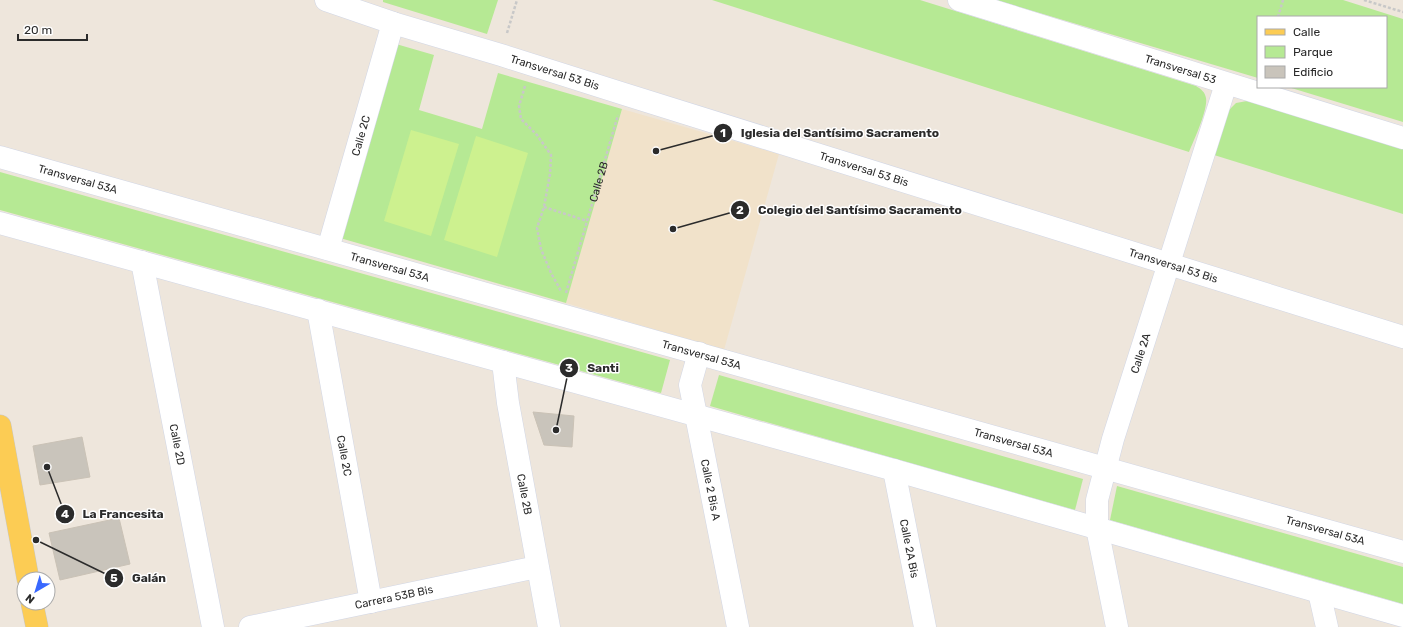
<svg xmlns="http://www.w3.org/2000/svg" width="1403" height="627" font-family="Rubik,sans-serif">
  <style>
    .education { fill: #f1e2ca }
    .green { fill: #b6e994 }
    .pitch { fill: #cdf18f }
    .building { fill: #c9c4bb; stroke: #cac2b6 }
    .lines { fill: none; stroke-linecap: round; stroke-linejoin: round }
    .minor-casing { stroke: #d1d6e5; stroke-width: 23 }
    .major-casing { stroke: #c8c8c8; stroke-width: 23 }
    .path { stroke: #c8c8c8; stroke-width: 2.5; stroke-dasharray: 3 2; stroke-linecap: butt }
    .minor { stroke: #fff; stroke-width: 22 }
    .major { stroke: #fccc54; stroke-width: 22 }
    .labels { text-anchor: middle; dominant-baseline: central; stroke-width: 3; stroke-linejoin: round; paint-order: stroke }
    .street-label { font-size: 11px; fill: #2b2b2b; stroke: #fff }
    .leader { fill: none; stroke: #2b2b2b; stroke-width: 1.5 }
    .callout-dot { fill: #2b2b2b; stroke: #fff; stroke-width: 1.5 }
    .mark-label { font-size: 12px; text-anchor: middle; font-weight: bold; fill: #fff }
    .callout-label { font-size: 12px; text-anchor: middle; font-weight: bold; fill: #2b2b2b; stroke: #fff; stroke-width: 3; stroke-linejoin: round; paint-order: stroke }
  </style>
  <rect width="100%" height="100%" fill="#eee6dc"/>
  <path class="education" d="M622,109L779,154L724,350L566,303Z"/>
  <g class="green">
    <path d="M383,0H498L487,34L383,2Z"/>
    <path d="M712,0H920L1196,86C1201,89 1205,92 1206,98C1208,110 1194,140 1189,152Z"/>
    <path d="M996,0H1343L1403,19V122L1288,87H1386V17H1258V78Z"/>
    <path d="M396,44L434,55L419,110L482,129L498,73L622,109L566,303L340,238Z"/>
    <path d="M1247,101L1260,103L1403,146V214L1214,155L1228,111L1236,103Z"/>
    <path d="M0,172L670,360L661,393L0,210Z"/>
    <path d="M719,375L1083,479L1075,510L710,406Z"/>
    <path d="M1117,486L1403,567V604L1110,520Z"/>
  </g>
  <g class="pitch">
    <path d="M411,130L459,144L431,236L384,221Z"/>
    <path d="M476,136L528,153L497,257L444,240Z"/>
  </g>
  <g class="building">
    <path d="M533,412L574,416L572,447L544,445Z"/>
    <path d="M82,437L90,477L40,485L33,446Z"/>
    <path d="M119,518L130,564L60,580L49,533Z"/>
  </g>
  <g class="lines">
    <g class="minor-casing">
      <g id="minor">
        <path id="s2" d="M326,0L393,23L501,55L624,94L1403,337"/>
        <path id="s3" d="M959,0L1403,138"/>
        <path id="s4" d="M0,157L1403,552"/>
        <path d="M0,223L894,470L1403,616"/>
        <path id="s5" d="M328,249L393,23"/>
        <path id="s6" d="M142,262L213,627"/>
        <path id="s7" d="M318,310L371,602"/>
        <path id="s8" d="M699,353L690,385L738,627"/>
        <path id="s9" d="M503,362L508,403L549,627"/>
        <path id="s10" d="M894,470L925,627"/>
        <path d="M1319,592L1327,627"/>
        <path id="s11" d="M250,627L537,567"/>
        <path id="s12" d="M1117,627L1097,528V500L1113,439L1226,84"/>
      </g>
    </g>
    <g class="major-casing">
      <g id="major">
        <path d="M0,426L28,579"/>
        <path d="M32,603L37,627"/>
      </g>
    </g>
    <g class="path">
      <path d="M1364,0L1403,12"/>
      <path d="M1278,17L1283,0"/>
      <path d="M507,33L517,0"/>
      <path d="M525,86L519,106L521,119L537,135L551,155L550,174L544,207L537,228L541,249L551,273L561,291"/>
      <path d="M544,207L587,221"/>
      <path id="s1" d="M566,293L618,115"/>
    </g>
    <use href="#minor" class="minor"/>
    <use href="#major" class="major"/>
  </g>
  <g class="labels">
    <g class="street-label">
      <text stroke="none"><textPath href="#s3" startOffset="232">Transversal 53</textPath></text>
      <text stroke="none"><textPath href="#s2" startOffset="240">Transversal 53 Bis</textPath></text>
      <text stroke="none"><textPath href="#s5" startOffset="118">Calle 2C</textPath></text>
      <text stroke="none"><textPath href="#s2" startOffset="564">Transversal 53 Bis</textPath></text>
      <text stroke="none"><textPath href="#s4" startOffset="81">Transversal 53A</textPath></text>
      <text stroke="none"><textPath href="#s1" startOffset="116">Calle 2B</textPath></text>
      <text stroke="none"><textPath href="#s4" startOffset="405">Transversal 53A</textPath></text>
      <text stroke="none"><textPath href="#s2" startOffset="888">Transversal 53 Bis</textPath></text>
      <text stroke="none"><textPath href="#s12" startOffset="282">Calle 2A</textPath></text>
      <text stroke="none"><textPath href="#s4" startOffset="729">Transversal 53A</textPath></text>
      <text stroke="none"><textPath href="#s4" startOffset="1053">Transversal 53A</textPath></text>
      <text stroke="none"><textPath href="#s6" startOffset="186">Calle 2D</textPath></text>
      <text stroke="none"><textPath href="#s7" startOffset="148">Calle 2C</textPath></text>
      <text stroke="none"><textPath href="#s8" startOffset="140">Calle 2 Bis A</textPath></text>
      <text stroke="none"><textPath href="#s9" startOffset="134">Calle 2B</textPath></text>
      <text stroke="none"><textPath href="#s4" startOffset="1377">Transversal 53A</textPath></text>
      <text stroke="none"><textPath href="#s10" startOffset="80">Calle 2A Bis</textPath></text>
      <text stroke="none"><textPath href="#s11" startOffset="147">Carrera 53B Bis</textPath></text>
    </g>
  </g>
  <path class="leader" d="M656 151L723 133M673 229L740 210M556 430L569 368M47 467L65 514M36 540L114 578"/>
  <g class="callout-dot">
    <circle cx="656" cy="151" r="4"/>
    <circle cx="673" cy="229" r="4"/>
    <circle cx="556" cy="430" r="4"/>
    <circle cx="47" cy="467" r="4"/>
    <circle cx="36" cy="540" r="4"/>
    <circle cx="723" cy="133" r="10"/>
    <circle cx="740" cy="210" r="10"/>
    <circle cx="569" cy="368" r="10"/>
    <circle cx="65" cy="514" r="10"/>
    <circle cx="114" cy="578" r="10"/>
  </g>
  <g class="mark-label">
    <text x="723" y="137">1</text>
    <text x="740" y="214">2</text>
    <text x="569" y="372">3</text>
    <text x="65" y="518">4</text>
    <text x="114" y="582">5</text>
  </g>
  <g class="callout-label">
    <text x="840" y="137">Iglesia del Santísimo Sacramento</text>
    <text x="860" y="214">Colegio del Santísimo Sacramento</text>
    <text x="603" y="372">Santi</text>
    <text x="123" y="518">La Francesita</text>
    <text x="149" y="582">Galán</text>
  </g>
  <rect x="1257" y="16" width="130" height="72" fill="#ffffff" stroke="#aaaaaa"/>
  <rect x="1265" y="29" width="20" height="6" fill="#fccc54" stroke="#aaaaaa"/>
  <text x="1293" y="36" font-size="12" fill="#2b2b2b">Calle</text>
  <rect x="1265" y="46" width="20" height="12" fill="#b6e994" stroke="#aaaaaa"/>
  <text x="1293" y="56" font-size="12" fill="#2b2b2b">Parque</text>
  <rect x="1265" y="66" width="20" height="12" fill="#c9c4bb" stroke="#aaaaaa"/>
  <text x="1293" y="76" font-size="12" fill="#2b2b2b">Edificio</text>
  <g transform="translate(36 591) rotate(218)"><circle r="19" fill="#ffffff" stroke="#aaaaaa"/>
  <path d="M0-3L7 15L0 10L-7 15Z" fill="#3968ff"/>
  <text y="-6" font-size="11" font-weight="bold" text-anchor="middle" fill="#2b2b2b">N</text>
  </g>
  <path d="M18 34v6h69v-6" fill="none" stroke="#2b2b2b" stroke-width="2"/>
  <text x="24" y="34" font-size="12" fill="#2b2b2b" stroke="#ffffff" stroke-width="3" paint-order="stroke">20 m</text>
</svg>
